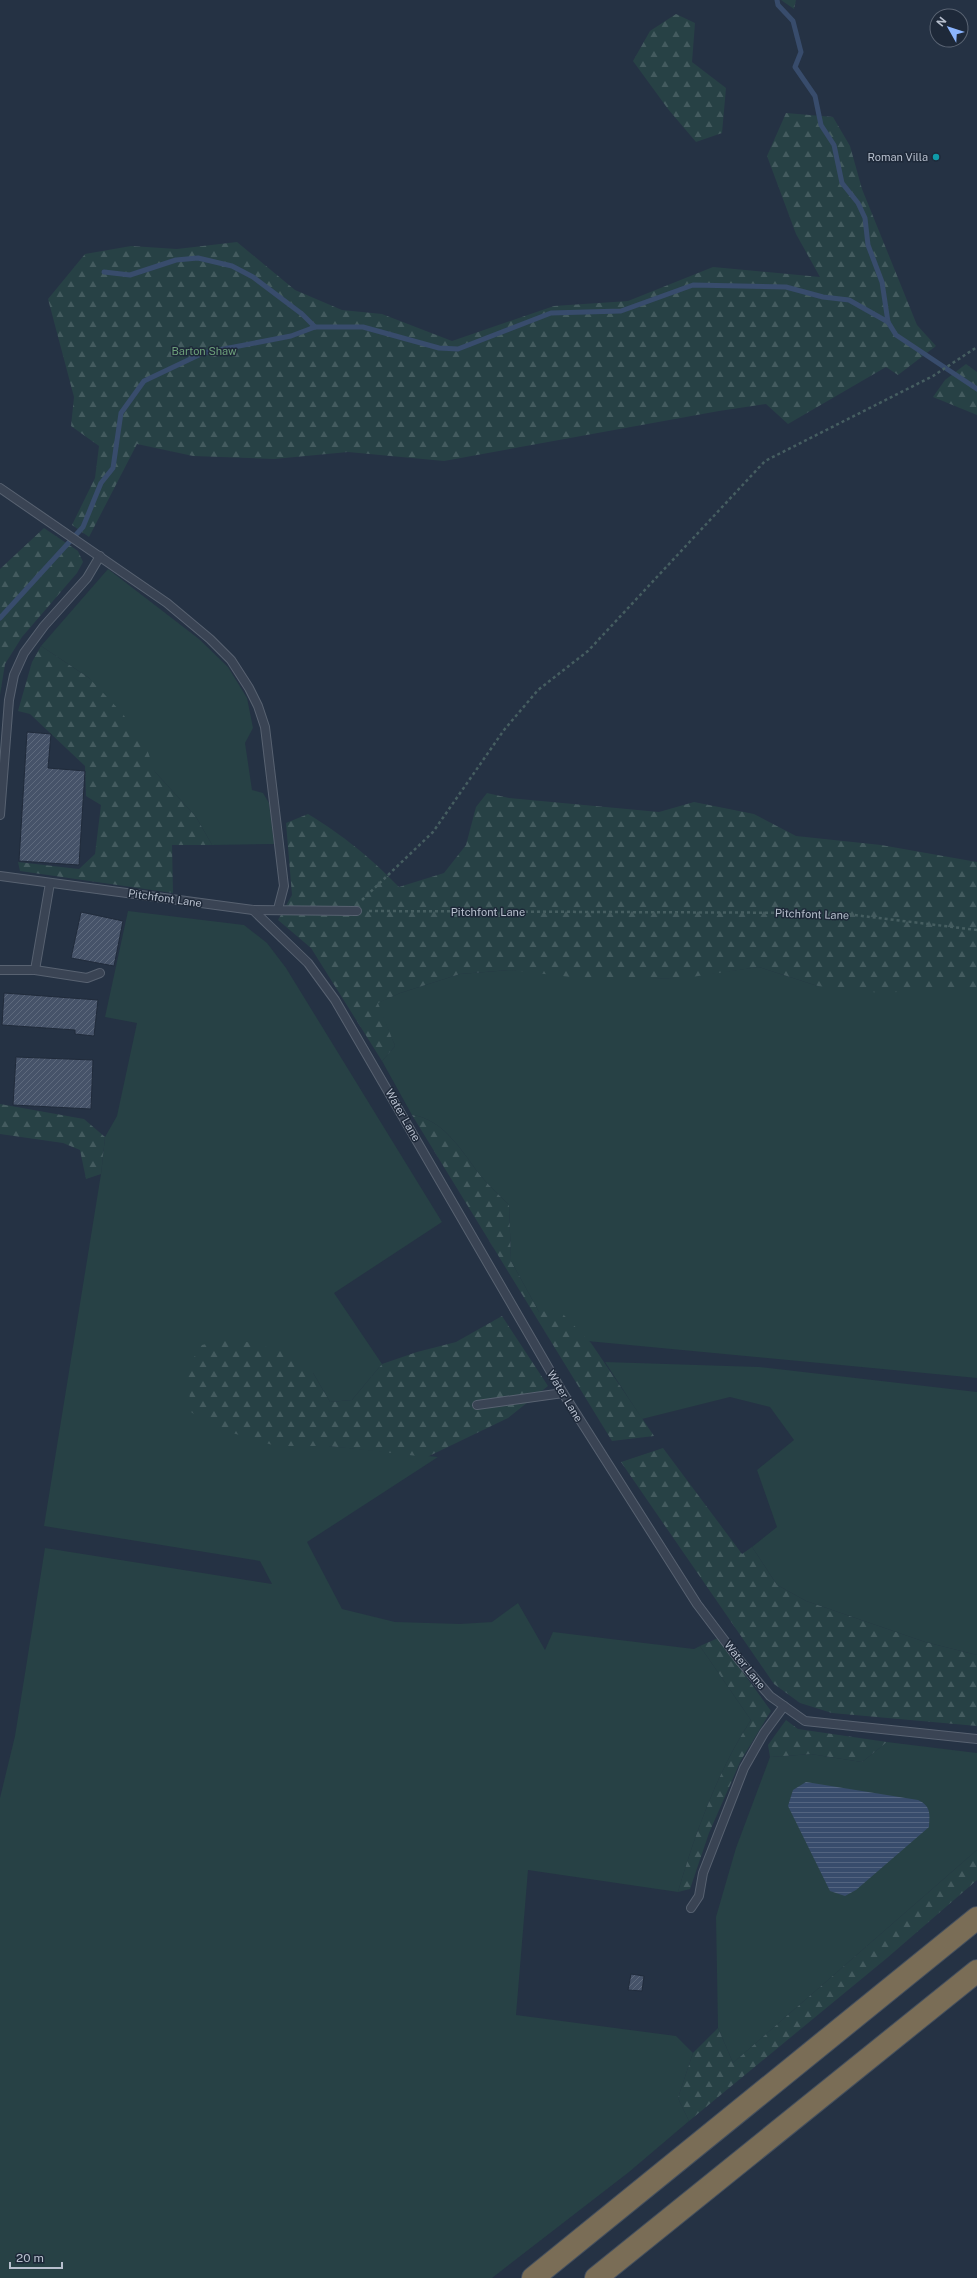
<svg xmlns="http://www.w3.org/2000/svg" width="977" height="2278" font-family="'Public Sans',sans-serif">
  <style>
    .green { fill: #274145 }
    .forest { fill: url(#forest-firs) }
    .water { fill: url(#water-rules) }
    .lines { fill: none; stroke-linecap: round; stroke-linejoin: round }
    .stream { stroke: #384c6c; stroke-width: 5 }
    .building { fill: url(#building-hatch); stroke: #202b3b }
    .lane-casing { stroke: #586271; stroke-width: 10 }
    .highway-casing { stroke: #444f5e; stroke-width: 24 }
    .path { stroke: #465e61; stroke-width: 2.5; stroke-dasharray: 3 3; stroke-linecap: butt }
    .lane { stroke: #3a4454; stroke-width: 8 }
    .highway { stroke: #7a6d56; stroke-width: 22 }
    .culture-dot { fill: #0f9aa8; stroke: #1e2939; stroke-width: 1.5 }
    .labels { text-anchor: middle; dominant-baseline: central; stroke-width: 3; stroke-linejoin: round; paint-order: stroke }
    .poi-label { font-size: 11px; fill: #b7bfcd; stroke: #1e2939; text-anchor: end }
    .park-label { font-size: 11px; fill: #6da07a; stroke: #1e2939 }
    .street-label { font-size: 11px; fill: #b7bfcd; stroke: #1e2939 }
  </style>
  <defs>
    <pattern id="forest-firs" width="22" height="20" patternUnits="userSpaceOnUse"><rect width="22" height="20" fill="#274145"/><path d="M5 1l3.5 6h-7zM16 11l3.5 6h-7z" fill="#445b5f"/></pattern>
    <pattern id="water-rules" width="6" height="5" patternUnits="userSpaceOnUse"><rect width="6" height="5" fill="#384c6c"/><path d="M0 2.5h6" fill="none" stroke="#536480"/></pattern>
    <pattern id="building-hatch" width="6" height="6" patternUnits="userSpaceOnUse"><rect width="6" height="6" fill="#465369"/><path d="M-1 1l2-2M0 6l6-6M5 7l2-2" fill="none" stroke="#5e6a7d"/></pattern>
  </defs>
  <rect width="100%" height="100%" fill="#253244"/>
  <g class="green">
    <path d="M108,569L199,639L228,667L247,698L253,728L245,743L252,790L263,793L269,803L274,844L212,845L196,817L155,772L89,678L41,646Z"/>
    <path d="M128,911L244,925L267,943L286,968L442,1222L334,1293L382,1364L352,1400L330,1402L313,1373L276,1446H329L438,1457L307,1542L342,1609L395,1622L460,1624L492,1622L518,1603L545,1650L553,1632L694,1649L700,1646L751,1720C718,1770 695,1834 678,1892L528,1870L516,2015L676,2036L693,2053L678,2098L689,2121L629,2172L492,2278H0V1798L15,1736L45,1548L272,1584L260,1561L44,1526L101,1174L105,1137L117,1116L137,1023L105,1017Z"/>
    <path d="M759,967L818,986L977,983V1378L587,1341L539,1312L511,1261L509,1205C499,1195 488,1185 479,1174C462,1151 443,1119 412,1115L382,1061L395,1046L377,1003L400,993L460,974L509,970L670,979Z"/>
    <path d="M605,1362L759,1367L977,1392V1655L925,1642L806,1601L777,1585L752,1547L777,1527L757,1470L794,1440L770,1407L730,1397L642,1419Z"/>
    <path d="M887,1742L977,1753V1850L733,2063L718,2028L716,1917L736,1848L770,1757L811,1754L862,1762Z"/>
  </g>
  <g class="forest">
    <path d="M781,0H796L794,9Z"/>
    <path d="M676,14L695,23L692,62L726,88L722,133L696,142L668,109L633,61L650,31Z"/>
    <path d="M786,113L833,117L850,146L862,189L917,325L936,346L898,375L886,367L788,424L766,404L719,411L444,461L348,452L274,459L193,456L137,444L89,537L72,525L95,478L99,446L71,426L74,397L48,299L85,254L131,246L177,249L237,242L295,290L342,310L382,314L452,341L554,306L628,301L713,267L820,277L796,234L767,156Z"/>
    <path d="M966,364L977,372V415L933,397L945,380Z"/>
    <path d="M44,528L78,551L83,562L77,573L22,637L5,664L0,695V569Z"/>
    <path d="M41,646L89,678L123,714L148,752L155,772L196,817L212,845H172L173,893L20,871L18,862L79,869L95,854L101,805L86,796L85,766L30,714L18,711L32,662Z"/>
    <path d="M487,793L509,798L659,812L694,802L754,814L796,836L881,845L977,862V987L881,993L818,986L759,967L678,979L571,977L509,970L460,974L400,993L378,1003L395,1046L382,1061L311,948L278,920L292,895L286,823L308,814C344,836 370,857 399,887L444,873L466,845L476,807Z"/>
    <path d="M0,1104L84,1119L105,1137L101,1174L86,1179L80,1150L63,1143L0,1134Z"/>
    <path d="M412,1115C443,1119 462,1151 479,1174C488,1185 499,1195 509,1205L511,1261L539,1312L558,1309L591,1343L654,1436L612,1441Z"/>
    <path d="M502,1316L548,1386L508,1418L427,1457L329,1446H276L216,1428L191,1412L187,1368L202,1345L231,1338L294,1354L313,1373L330,1402L352,1400L382,1364L417,1352L456,1342Z"/>
    <path d="M663,1448L742,1554L752,1547L777,1585L806,1601L925,1642L977,1655V1726L832,1713L800,1703L774,1684L621,1462Z"/>
    <path d="M718,1638L771,1711L741,1760L709,1833L690,1889L678,1892C695,1834 718,1770 751,1720L700,1646Z"/>
    <path d="M786,1720L798,1729L887,1742L862,1762L811,1754L770,1757L768,1745Z"/>
    <path d="M977,1850V1880L887,1958L689,2121L678,2098L693,2053L718,2028L733,2063Z"/>
  </g>
  <path class="water" d="M806,1782L918,1800C931,1806 930,1814 929,1827L856,1890L845,1896L830,1891L788,1806L793,1790Z"/>
  <g class="lines">
    <g class="stream">
      <path d="M777,0L778,5L793,21L801,52L795,67L815,96L821,125L834,145L842,183L858,203L865,218L868,245L882,282L888,322L896,335L977,389"/>
      <path d="M104,272L130,275L176,260L198,258L232,266L253,277L302,314L315,327"/>
      <path d="M0,618L83,527L101,483L113,468L121,413L144,381L203,353L291,336L315,327H363L439,348L458,349L551,313L621,311L693,285L786,287L823,297L849,300L888,322"/>
    </g>
  </g>
  <g class="building">
    <path d="M27,732L51,734L48,768L85,771L79,865L19,861Z"/>
    <path d="M81,912L123,921L114,966L71,958Z"/>
    <path d="M4,993L98,1000L94,1036L75,1034V1030L2,1025Z"/>
    <path d="M16,1057L93,1060L91,1109L13,1105Z"/>
    <path d="M631,1974L644,1976L642,1991L628,1990Z"/>
  </g>
  <g class="lines">
    <g class="lane-casing">
      <g id="lane">
        <path d="M0,488L167,603L210,639L231,660L249,688L258,706L265,727L284,886L278,909"/>
        <path d="M0,815L9,700L14,675L24,653L44,626L87,578L100,556"/>
        <path d="M0,876L253,910L357,911"/>
        <path d="M253,910L308,963L335,1000L563,1393L697,1604L740,1661L770,1696L805,1721L977,1739"/>
        <path d="M0,970H35L87,978L100,973"/>
        <path d="M35,970L50,883"/>
        <path d="M477,1405L563,1393"/>
        <path d="M691,1908L699,1896L703,1873L744,1768L764,1733L784,1706"/>
      </g>
    </g>
    <g class="highway-casing">
      <g id="highway">
        <path d="M533,2278L977,1918"/>
        <path d="M596,2278L977,1971"/>
      </g>
    </g>
    <g class="path">
      <path d="M362,900L433,832L504,730L538,690L588,651L765,461L933,376L977,347"/>
      <path d="M369,911L838,913L977,930"/>
    </g>
    <use href="#lane" class="lane"/>
    <use href="#highway" class="highway"/>
  </g>
  <circle class="culture-dot" cx="936" cy="157" r="4"/>
  <g class="labels">
    <g class="poi-label">
      <text x="928" y="157">Roman Villa</text>
    </g>
    <g class="park-label">
      <text x="204" y="351">Barton Shaw</text>
    </g>
    <g class="street-label">
      <text transform="translate(165 898) rotate(8)">Pitchfont Lane</text>
      <text x="488" y="912">Pitchfont Lane</text>
      <text transform="translate(812 914) rotate(2)">Pitchfont Lane</text>
      <text transform="translate(403 1115) rotate(60)">Water Lane</text>
      <text transform="translate(565 1396) rotate(59)">Water Lane</text>
      <text transform="translate(745 1665) rotate(51)">Water Lane</text>
    </g>
  </g>
  <g transform="translate(949 28) rotate(309)"><circle r="19" fill="#1e2939" stroke="#5b6574"/>
  <path d="M0-3L7 15L0 10L-7 15Z" fill="#8bb5ff"/>
  <text y="-6" font-size="11" font-weight="bold" text-anchor="middle" fill="#b7bfcd">N</text>
  </g>
  <path d="M10 2262v6h52v-6" fill="none" stroke="#b7bfcd" stroke-width="2"/>
  <text x="16" y="2262" font-size="12" fill="#b7bfcd" stroke="#1e2939" stroke-width="3" paint-order="stroke">20 m</text>
</svg>
